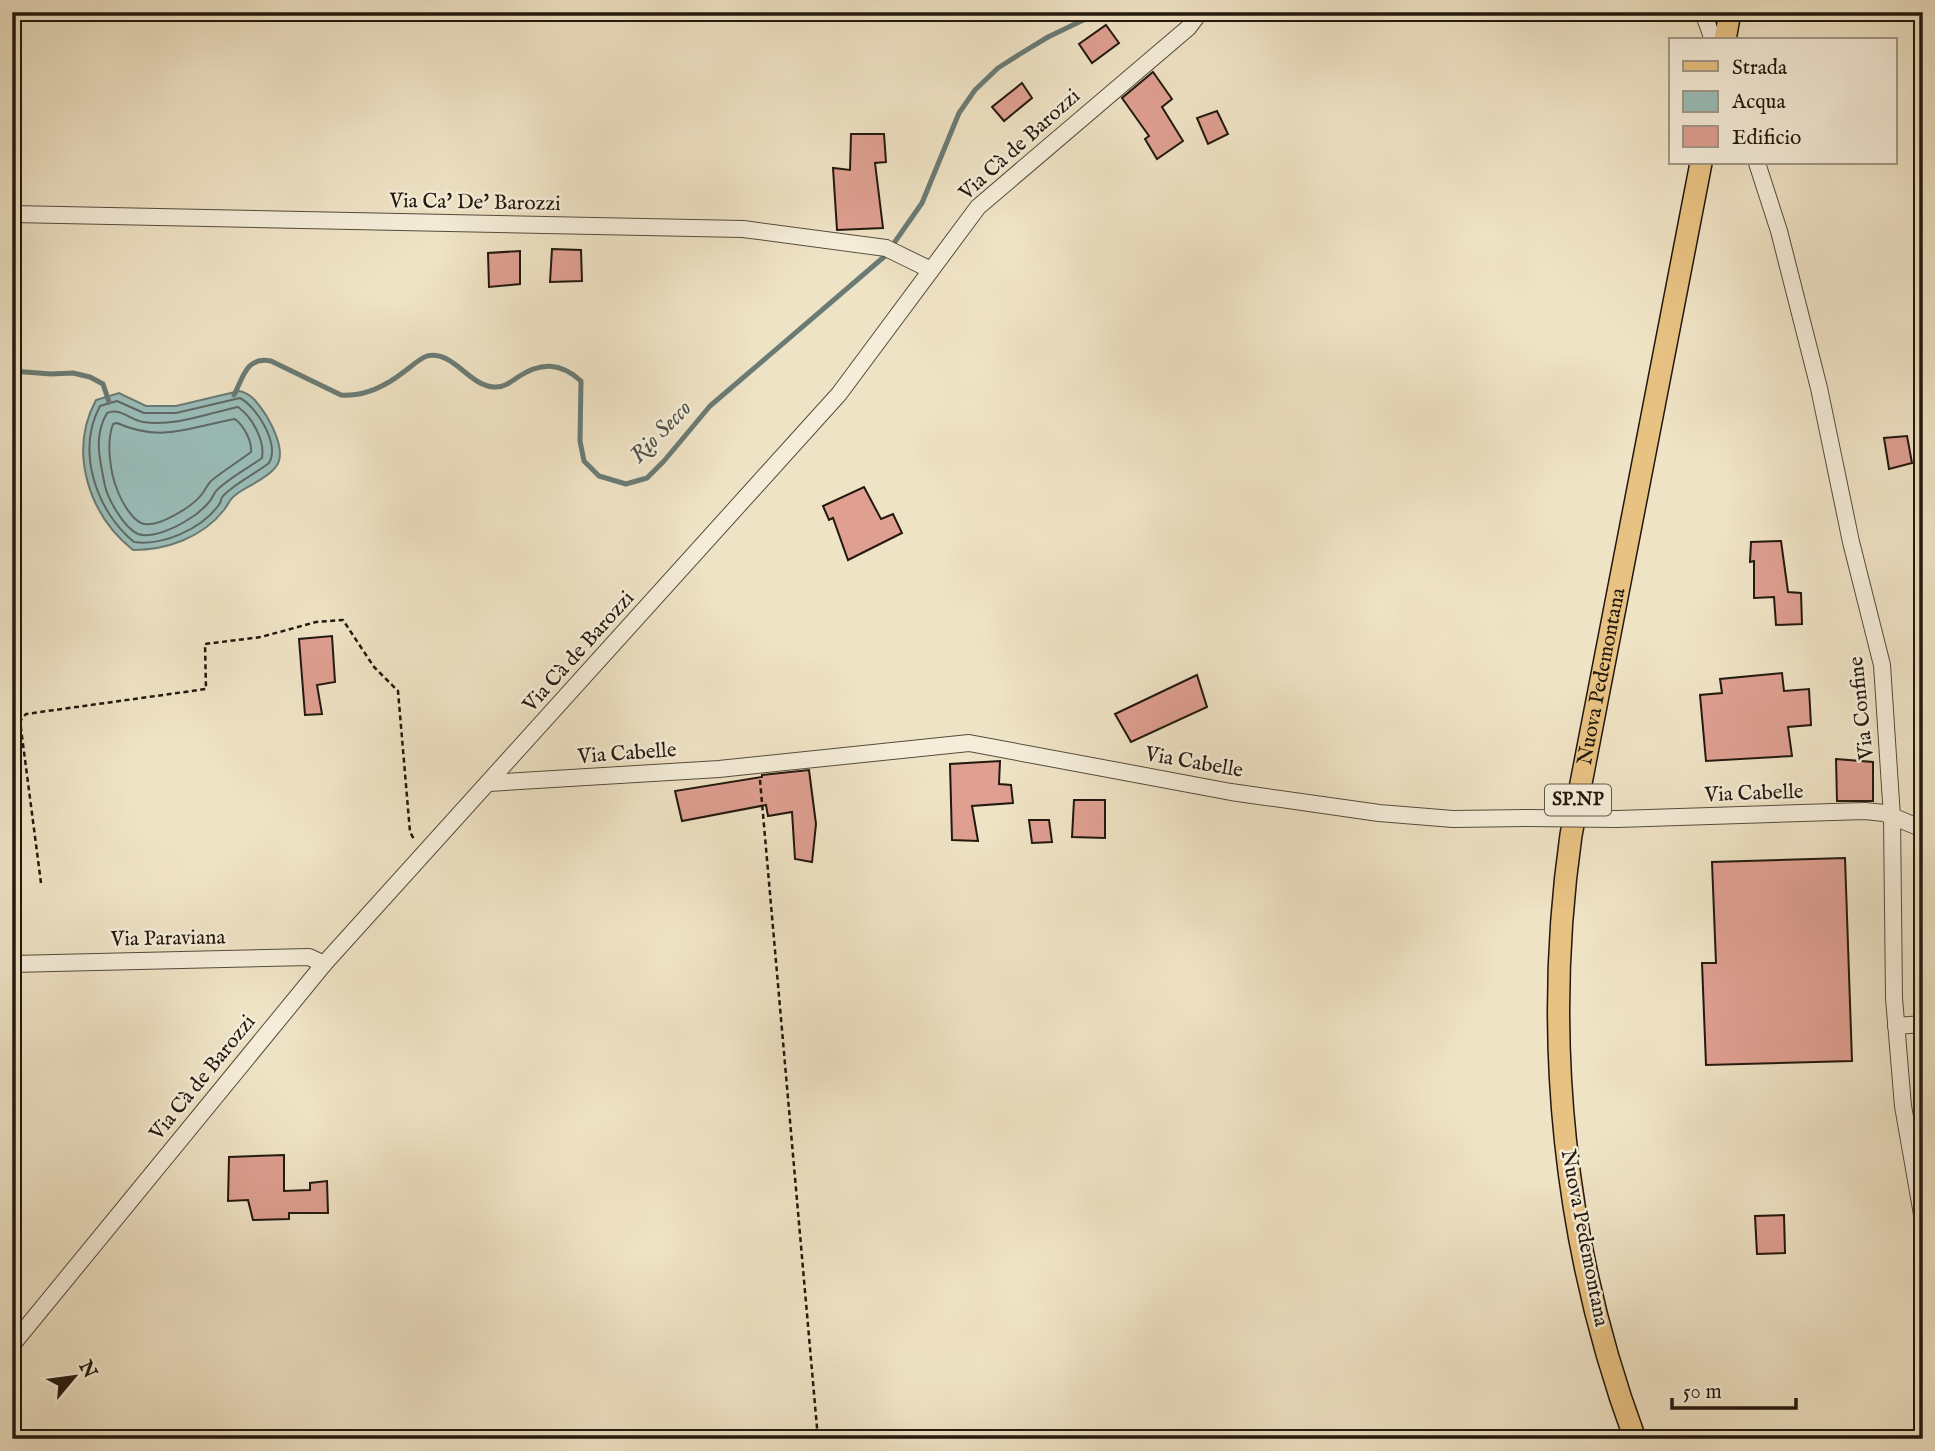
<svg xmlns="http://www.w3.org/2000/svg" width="1935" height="1451" font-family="'IM FELL English',serif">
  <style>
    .water { fill: #9abdb9; stroke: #6a7b75; stroke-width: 2 }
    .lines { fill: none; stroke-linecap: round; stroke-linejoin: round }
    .shore { stroke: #5e6a64; stroke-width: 2 }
    .stream { stroke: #6a7b75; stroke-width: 5 }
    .building { fill: #df9f91; stroke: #22180e; stroke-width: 2 }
    .minor-casing { stroke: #554b3c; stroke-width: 18 }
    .major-casing { stroke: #22180e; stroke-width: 24 }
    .path { stroke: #22180e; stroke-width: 2.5; stroke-dasharray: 5 3.5; stroke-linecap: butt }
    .minor { stroke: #f5edd9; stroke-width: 16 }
    .major { stroke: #e8c282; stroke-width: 21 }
    .minor-bridge-casing { stroke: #554b3c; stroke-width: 18; stroke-linecap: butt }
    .minor-bridge { stroke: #f5edd9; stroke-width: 16 }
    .labels { text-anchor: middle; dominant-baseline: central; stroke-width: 5; stroke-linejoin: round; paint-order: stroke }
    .shield { fill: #f5edd9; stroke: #61584b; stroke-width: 2 }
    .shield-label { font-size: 19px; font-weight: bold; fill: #22180e }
    .street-label { font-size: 21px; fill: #22180e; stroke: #f5edd9 }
    .water-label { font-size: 23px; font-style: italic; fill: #4c524a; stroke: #f5edd9 }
  </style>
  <rect width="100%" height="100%" fill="#efe3c5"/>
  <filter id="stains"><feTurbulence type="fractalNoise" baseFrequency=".00286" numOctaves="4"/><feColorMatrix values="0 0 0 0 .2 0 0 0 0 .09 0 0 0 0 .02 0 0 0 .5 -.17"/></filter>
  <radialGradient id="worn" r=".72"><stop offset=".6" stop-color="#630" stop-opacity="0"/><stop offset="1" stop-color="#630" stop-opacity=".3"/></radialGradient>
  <path class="water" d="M239,391C252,393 259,405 266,415C273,427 283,447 279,461C275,474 252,484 241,491C229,499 231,500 224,510C202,538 166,550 133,550C89,515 68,452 96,400L119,393L146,406H176Z"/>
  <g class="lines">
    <g class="shore">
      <path d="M240,398C257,407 280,444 269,463C255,474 235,483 223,496C219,501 223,500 218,506C201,529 163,546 134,542C96,511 76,451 100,406L117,401L144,413H176Z"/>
      <path d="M238,407C252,417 265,440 262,458C248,468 231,477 218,489C214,492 213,498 209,502C204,508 196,515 189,519C177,527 152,539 138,534C124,528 108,499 105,486C100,460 93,437 107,413C120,407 130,420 143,422C175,427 208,413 238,407Z"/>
      <path d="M235,419C244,426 252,441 251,452C238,462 224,470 211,481C207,485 206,489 202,494C193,506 156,530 141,523C131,518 122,502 118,492C110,473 106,443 113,424L117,423C162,443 190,427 235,419Z"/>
    </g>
    <g class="stream">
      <path d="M12,371L51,374L73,373L90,377L103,384L109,402"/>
      <path d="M234,395C243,378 246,356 271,361L341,395C365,397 386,386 405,371C412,366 419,359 427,356C453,350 469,386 494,387C503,388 511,382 518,377C541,362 560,362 581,381L580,441L584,461L599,476L626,484L647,478L664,461L710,406L885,256L922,203L959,113L975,90L998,68L1020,54L1048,37L1100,12"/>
    </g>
  </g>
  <g class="building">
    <path d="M1106,25L1119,43L1092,63L1079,44Z"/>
    <path d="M1153,72L1172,99L1162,107L1183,141L1157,159L1145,139L1149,136L1122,98Z"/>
    <path d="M1022,83L1032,98L1004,121L992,107Z"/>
    <path d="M1217,111L1228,134L1208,144L1197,118Z"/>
    <path d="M851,134H884L886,162L875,163L883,228L837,230L833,168L850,170Z"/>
    <path d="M552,249L581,250L582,281L550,282Z"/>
    <path d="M520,251V284L489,287L488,253Z"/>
    <path d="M1907,436L1912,463L1889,469L1884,438Z"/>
    <path d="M864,487L881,519L893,514L902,533L848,560L833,518L829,520L823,506Z"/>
    <path d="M1781,541L1788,592L1801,593L1802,624L1776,625L1774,597L1754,598V561L1750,562L1751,542Z"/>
    <path d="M332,636L335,682L317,685L322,714L305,715L299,639Z"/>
    <path d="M1782,673L1784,691L1809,689L1811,725L1788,727L1792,756L1706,761L1700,695L1722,693L1720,679Z"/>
    <path d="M1197,675L1207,707L1131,742L1115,714Z"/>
    <path d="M1836,759L1873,762V801H1837Z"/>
    <path d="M1000,761L999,784L1011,785L1013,803L972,806L978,841L952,840L950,764Z"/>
    <path d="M809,770L816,824L812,862L795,859L792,812L768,816L766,805L682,821L675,791L762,777V775Z"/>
    <path d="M1074,800H1105V838L1072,837Z"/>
    <path d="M1029,820H1049L1052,842L1032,843Z"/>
    <path d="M1845,858L1852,1061L1706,1065L1702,963H1716L1712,862Z"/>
    <path d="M284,1155V1191L310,1190V1183L327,1181L328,1213H289V1219L253,1220L248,1200L228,1201L229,1157Z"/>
    <path d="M1784,1215L1785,1253L1757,1254L1755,1216Z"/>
  </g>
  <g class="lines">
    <g class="minor-casing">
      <g id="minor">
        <path d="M1703,12L1713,40"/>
        <path d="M1757,163L1779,231L1819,388L1851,542L1882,665L1892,817L1894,998L1903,1106L1923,1220"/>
        <path d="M12,214L743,229L886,248L931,270"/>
        <path d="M489,783L719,769L969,743L1231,792L1379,813L1453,819L1528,818"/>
        <path d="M1617,819L1865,811L1884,813L1923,829"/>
        <path d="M12,964L309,957L324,964"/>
        <path d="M1896,1026L1923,1024"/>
        <path d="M12,1345L324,964L839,394L978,207L1188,28L1200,12"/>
      </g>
    </g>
    <g class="major-casing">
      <g id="major">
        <path d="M1725,40L1730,12"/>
        <path id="s1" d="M1635,1439C1564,1247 1542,1038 1571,835L1701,163"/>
      </g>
    </g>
    <g class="path">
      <path d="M760,780L818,1439"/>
      <path d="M41,883L20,721L26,714L206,689L205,644L261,637L316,622L343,620L374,667L398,691L410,832L415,841"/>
    </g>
    <use href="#minor" class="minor"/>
    <use href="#major" class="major"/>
    <g class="minor-bridge-casing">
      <path id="minor-bridge" d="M1528,818L1617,819"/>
    </g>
    <use href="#minor-bridge" class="minor-bridge"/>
  </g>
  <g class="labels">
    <rect class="shield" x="1545" y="784.5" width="66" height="31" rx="5"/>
    <g class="shield-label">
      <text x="1578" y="800">SP.NP</text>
    </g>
    <g class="street-label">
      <text transform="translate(1020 145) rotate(-42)">Via Cà de Barozzi</text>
      <text transform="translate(475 203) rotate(1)">Via Ca' De' Barozzi</text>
      <text transform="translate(579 652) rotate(-48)">Via Cà de Barozzi</text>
      <text stroke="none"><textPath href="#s1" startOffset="775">Nuova Pedemontana</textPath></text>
      <text transform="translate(1862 708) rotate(-96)">Via Confine</text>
      <text transform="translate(627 754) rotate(-4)">Via Cabelle</text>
      <text transform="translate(1194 763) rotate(10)">Via Cabelle</text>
      <text transform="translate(1754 794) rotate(-2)">Via Cabelle</text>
      <text transform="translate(168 939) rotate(-1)">Via Paraviana</text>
      <text transform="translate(203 1078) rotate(-51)">Via Cà de Barozzi</text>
      <text transform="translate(1584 1238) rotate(79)">Nuova Pedemontana</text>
    </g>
    <g class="water-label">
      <text transform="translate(661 432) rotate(-46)">Rio Secco</text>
    </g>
  </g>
  <rect width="1935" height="1451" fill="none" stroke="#efe3c5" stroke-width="42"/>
  <rect x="14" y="14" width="1907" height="1423" fill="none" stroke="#22180e" stroke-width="3.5"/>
  <rect x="21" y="21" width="1893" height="1409" fill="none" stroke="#22180e" stroke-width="2"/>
  <rect x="1669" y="38" width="228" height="126" fill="#f5edd9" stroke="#a19888" stroke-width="2"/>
  <rect x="1683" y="61" width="35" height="10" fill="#e8c282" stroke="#a19888" stroke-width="2"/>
  <text x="1732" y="74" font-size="21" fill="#22180e">Strada</text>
  <rect x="1683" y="91" width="35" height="21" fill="#9abdb9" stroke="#a19888" stroke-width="2"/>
  <text x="1732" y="108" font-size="21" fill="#22180e">Acqua</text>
  <rect x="1683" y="126" width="35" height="21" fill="#df9f91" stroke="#a19888" stroke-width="2"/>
  <text x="1732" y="144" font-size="21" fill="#22180e">Edificio</text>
  <g transform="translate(74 1377) rotate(61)" stroke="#f5edd9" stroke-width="5" paint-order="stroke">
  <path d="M0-5L12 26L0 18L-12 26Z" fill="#22180e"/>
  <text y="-10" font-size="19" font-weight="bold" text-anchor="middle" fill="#22180e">N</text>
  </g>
  <path d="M1672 1398v10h124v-10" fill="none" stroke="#22180e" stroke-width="3.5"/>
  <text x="1683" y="1398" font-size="21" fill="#22180e" stroke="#f5edd9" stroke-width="5" paint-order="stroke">50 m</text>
  <rect width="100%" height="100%" filter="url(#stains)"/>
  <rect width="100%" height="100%" fill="url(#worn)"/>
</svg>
